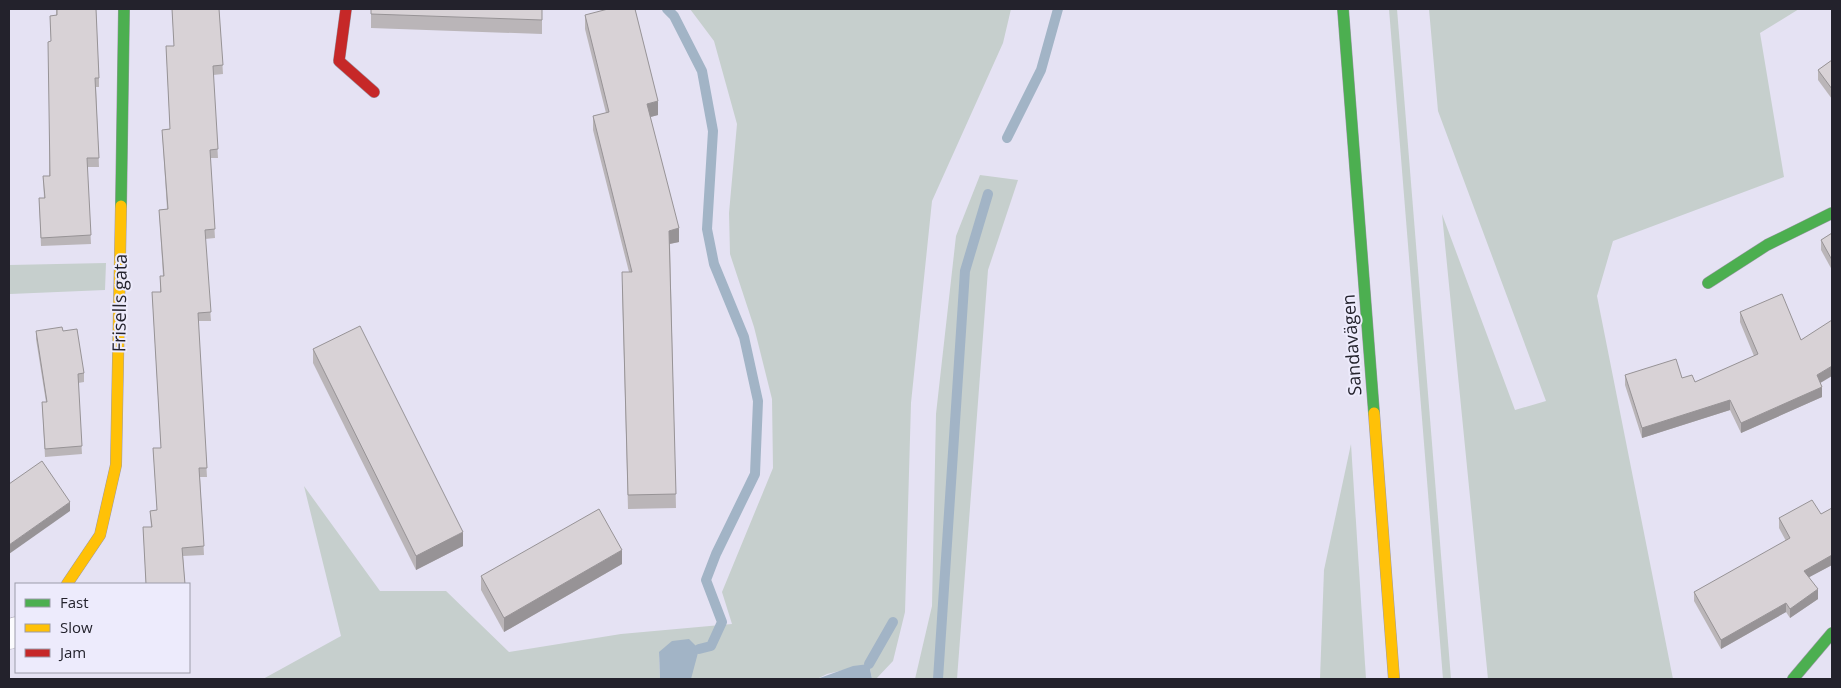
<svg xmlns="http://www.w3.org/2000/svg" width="1841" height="688" font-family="'Open Sans',sans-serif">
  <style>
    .green { fill: #c6cfcd }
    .water { fill: #a2b4c6 }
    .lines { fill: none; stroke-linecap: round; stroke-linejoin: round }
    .stream { stroke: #a2b4c6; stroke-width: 10 }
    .street-casing { stroke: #9c99a6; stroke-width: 29 }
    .fast-casing { stroke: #9c99a6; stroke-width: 12 }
    .slow-casing { stroke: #9c99a6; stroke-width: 12 }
    .jam-casing { stroke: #9c99a6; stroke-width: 12 }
    .street { stroke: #fbfbfd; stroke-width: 28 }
    .fast { stroke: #4caf50; stroke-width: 11 }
    .slow { stroke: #ffc107; stroke-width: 11 }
    .jam { stroke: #c62828; stroke-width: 11 }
    .wall { fill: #bab5b8 }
    .shaded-wall { fill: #979396 }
    .building { fill: #d8d2d6; stroke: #979396 }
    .labels { text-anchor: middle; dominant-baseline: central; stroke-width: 4; stroke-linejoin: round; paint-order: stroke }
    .street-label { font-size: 18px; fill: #23222c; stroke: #edebfc }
  </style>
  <rect width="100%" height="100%" fill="#e5e2f3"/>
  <g class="green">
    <path d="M690,9H1011L1003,43L932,201L911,403L905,612L893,661L876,679H872L869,664L827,674L817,679H691V675L659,652L660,679H263L341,636L304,486L380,591H446L509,652L621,634L732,624L722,592L773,468L772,399L754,327L730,254L729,213L737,124L714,41Z"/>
    <path d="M1389,9H1397L1451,679H1443Z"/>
    <path d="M1429,9H1799L1760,33L1784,177L1613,241L1597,296L1673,679H1488L1442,214L1515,410L1546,401L1438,111Z"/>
    <path d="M980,175L1018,180L988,270L957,679H915L932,606L936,414L956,236Z"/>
    <path d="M106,263L105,290L10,294L9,314V265Z"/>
    <path d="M1351,444L1366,679H1320L1324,570Z"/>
  </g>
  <g class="water">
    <path d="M689,639L699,649L691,679H660L659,652L672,641Z"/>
    <path d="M869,664L872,679H817L853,666Z"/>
  </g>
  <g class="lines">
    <g class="stream">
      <path d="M667,9L674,16L702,71L713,131L707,229L714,264L744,337L758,401L755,474L716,554L706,580L722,622L711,646L699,649"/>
      <path d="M1007,138L1041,70L1058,9"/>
      <path d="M869,664L893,622"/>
      <path d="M938,679L965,271L988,194"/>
    </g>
    <g class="street-casing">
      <path id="street" d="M9,635L16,631"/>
    </g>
    <g class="fast-casing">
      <g id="fast">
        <path d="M1343,9L1374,413"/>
        <path d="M121,206L124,9"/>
        <path d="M1708,283L1767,245L1832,213"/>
        <path d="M1793,679L1832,633"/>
      </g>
    </g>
    <g class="slow-casing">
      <g id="slow">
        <path d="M1374,413L1394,679"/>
        <path d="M67,584L100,535L116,465L121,206"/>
      </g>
    </g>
    <g class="jam-casing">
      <path id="jam" d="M346,9L339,61L374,92"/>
    </g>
    <use href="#street" class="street"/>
    <use href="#fast" class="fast"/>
    <use href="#slow" class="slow"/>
    <use href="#jam" class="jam"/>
  </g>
  <g class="wall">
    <path d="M56,9H96L99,78V87H96L99,167H87L91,244L41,246L39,198H44L43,176H49L51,41L50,16L56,15Z"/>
    <path d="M172,9H219L223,74L213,75L218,158H210L215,238L205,239L211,321H198L207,477H200L204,555L183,556L185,584H146L143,527H151L150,511L157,510L153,448H161L152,292H160V276H163L159,210L167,209L162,130L170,129L166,46H174Z"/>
    <path d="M371,9H542V34L371,28Z"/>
    <path d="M585,15L658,115L650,117L679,242L670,244L676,508L628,509L622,286L629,272L593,130V116L606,113L585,29Z"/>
    <path d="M1832,60V99L1818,80V70Z"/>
    <path d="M1832,233V270L1821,250V240Z"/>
    <path d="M1740,312L1801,340L1820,383L1822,397L1741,433L1730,410L1642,438L1625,385V375L1682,378L1695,382L1754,356L1740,322Z"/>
    <path d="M36,331H63L84,373V382L78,383L82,454L45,457L42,402H46L36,339Z"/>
    <path d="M313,349L463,546L416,570L313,363Z"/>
    <path d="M1832,508V565L1809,577L1818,599L1790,618L1786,612L1721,649L1694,601V592L1786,541L1779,528V518L1821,514Z"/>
    <path d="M622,564L504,632L481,590V576Z"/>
  </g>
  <g class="shaded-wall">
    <path d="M658,101V115L647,118V104Z"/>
    <path d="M679,228V242L669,244V231Z"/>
    <path d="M1832,366V376L1817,385V375Z"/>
    <path d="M1822,387V397L1741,433V423Z"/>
    <path d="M1730,400V410L1642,438V428Z"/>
    <path d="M70,502V511L9,554V545Z"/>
    <path d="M463,532V546L416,570V556Z"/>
    <path d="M622,550V564L504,632V618Z"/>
    <path d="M1832,555V565L1804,580V571Z"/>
    <path d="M1818,589V599L1790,618V609Z"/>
    <path d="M1786,603V612L1721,649V640Z"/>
  </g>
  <g class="building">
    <path d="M57,9H96L99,78H95L99,158H87L91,235L41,238L39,198H45L43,176H50L48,42L51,41L50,16L57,15Z"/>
    <path d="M172,9H219L223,65L213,66L218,149L210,150L215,229L205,230L211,312L198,313L207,468H199L204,546L182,548L185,584H146L143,527H152L150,511L157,510L153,448H161L152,292H161L160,276H164L159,210L168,209L162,130L170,129L166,46H174Z"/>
    <path d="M371,9H542V20L371,14Z"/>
    <path d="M608,9H635L658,101L647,104L679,228L669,231L676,494L628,495L622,272H632L593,116L609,112L585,15Z"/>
    <path d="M1832,60V89L1818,70Z"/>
    <path d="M1832,233V260L1821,240Z"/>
    <path d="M1782,294L1801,340L1832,320V366L1817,375L1822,387L1741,423L1730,400L1642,428L1625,375L1676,359L1682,378L1692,375L1695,382L1758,354L1740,312Z"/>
    <path d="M360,326L463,532L416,556L313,349Z"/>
    <path d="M62,327L63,331L77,329L84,373L78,374L82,446L45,449L42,402H47L36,331Z"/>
    <path d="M42,461L70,502L9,545V484Z"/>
    <path d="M1812,500L1821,514L1832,508V555L1804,571L1818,589L1790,609L1786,603L1721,640L1694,592L1790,538L1779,518Z"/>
    <path d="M599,509L622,550L504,618L481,576Z"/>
  </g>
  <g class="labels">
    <g class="street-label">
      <text transform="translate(119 303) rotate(-89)">Frisells gata</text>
      <text transform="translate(1351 345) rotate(-94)">Sandavägen</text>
    </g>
  </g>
  <rect width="1841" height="688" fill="none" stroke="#23222c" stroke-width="20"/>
  <rect x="15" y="583" width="175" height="90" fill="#edebfc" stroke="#9c9ba9"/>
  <rect x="25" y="599" width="25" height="8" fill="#4caf50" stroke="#9c9ba9"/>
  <text x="60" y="608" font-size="15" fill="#23222c">Fast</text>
  <rect x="25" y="624" width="25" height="8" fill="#ffc107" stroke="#9c9ba9"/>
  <text x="60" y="633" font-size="15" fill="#23222c">Slow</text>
  <rect x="25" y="649" width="25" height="8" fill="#c62828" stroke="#9c9ba9"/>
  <text x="60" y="658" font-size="15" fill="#23222c">Jam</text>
</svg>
